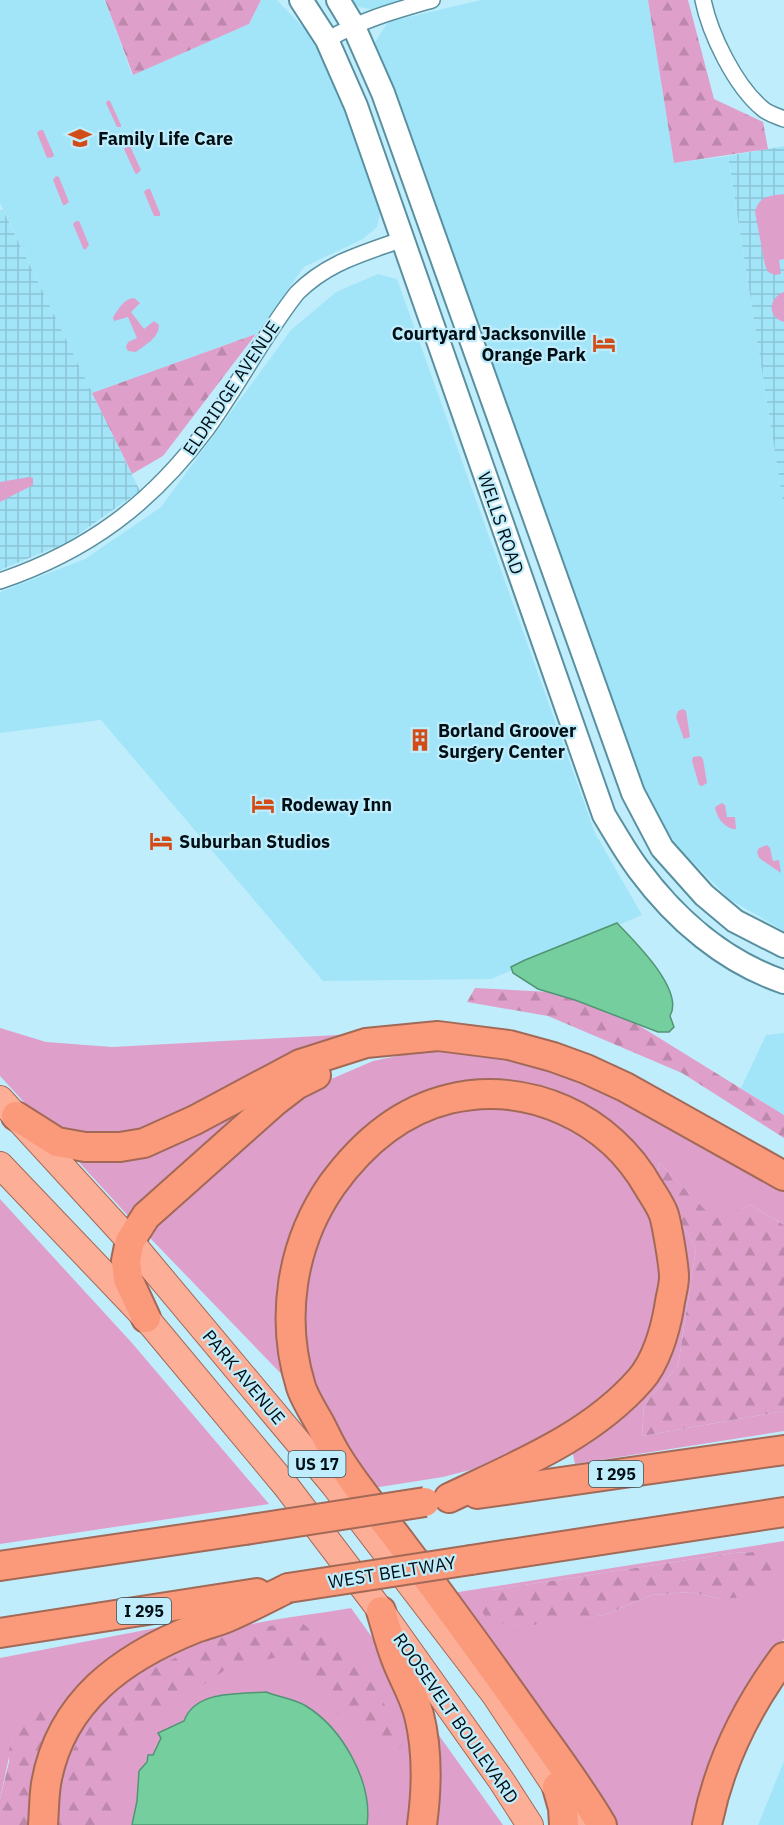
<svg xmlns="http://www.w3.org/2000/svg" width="784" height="1825" font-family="'IBM Plex Sans',sans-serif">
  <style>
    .built { fill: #a2e5f9 }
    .industrial { fill: url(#industrial-grid) }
    .green { fill: #df9fcb; fill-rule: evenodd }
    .forest { fill: url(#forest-firs) }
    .water { fill: #74ce9e; stroke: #519575; stroke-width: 1.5 }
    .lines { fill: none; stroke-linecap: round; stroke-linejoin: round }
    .minor-casing { stroke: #5990a0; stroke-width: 18 }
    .secondary-casing { stroke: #5990a0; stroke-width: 26 }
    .trunk-casing { stroke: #a36957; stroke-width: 28 }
    .motorway-casing { stroke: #a36957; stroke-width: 32 }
    .minor { stroke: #fff; stroke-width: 15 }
    .secondary { stroke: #fff; stroke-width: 22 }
    .trunk { stroke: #fcae96; stroke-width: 26 }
    .motorway { stroke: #fb9a7b; stroke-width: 28 }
    .motorway-bridge-casing { stroke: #a36957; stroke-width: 32; stroke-linecap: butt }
    .motorway-bridge { stroke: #fb9a7b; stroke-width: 28 }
    .labels { text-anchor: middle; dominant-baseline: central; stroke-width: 4.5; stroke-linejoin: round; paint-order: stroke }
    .shield { fill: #c0edfb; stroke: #3a525a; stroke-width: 1.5 }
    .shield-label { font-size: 16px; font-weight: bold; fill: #000f15 }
    .poi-label { font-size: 18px; font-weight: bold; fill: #000f15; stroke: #c0edfb; text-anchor: start }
    .street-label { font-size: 18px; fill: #000f15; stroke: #c0edfb }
  </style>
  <defs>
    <pattern id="industrial-grid" width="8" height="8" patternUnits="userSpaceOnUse" patternTransform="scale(1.5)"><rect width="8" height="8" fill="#a2e5f9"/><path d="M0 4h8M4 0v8" fill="none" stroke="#8ac3d5"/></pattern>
    <pattern id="forest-firs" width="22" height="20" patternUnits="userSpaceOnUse" patternTransform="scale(1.5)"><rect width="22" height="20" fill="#df9fcb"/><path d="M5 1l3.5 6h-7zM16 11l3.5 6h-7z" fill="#be88ad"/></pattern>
  </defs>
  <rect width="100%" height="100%" fill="#c0edfb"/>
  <g class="built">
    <path d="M0,0H105L132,75L249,24L261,0H277L306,30L340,86L381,209L377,227L363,239L304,267L256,334L92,393L0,203Z"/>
    <path d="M350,0H408L371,9L358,7Z"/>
    <path d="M481,0H648L674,163L728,156L784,509V931L729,899L675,844L644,794L375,42L388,22Z"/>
    <path d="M378,274L397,279L595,833L642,915L491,979L323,981L101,720L0,733V592L85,559L161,507L291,330L336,292Z"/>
    <path d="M784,1033V1115L741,1088L766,1035Z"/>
    <path d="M784,1761V1825H758Z"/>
  </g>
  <g class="industrial">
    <path d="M784,146V509L728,156Z"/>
    <path d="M3,210L140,491L66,543L0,570V211Z"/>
  </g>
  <g class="green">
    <path d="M108,100L110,101L121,125V127H117L106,103Z"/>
    <path d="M40,130H43L54,155L53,157L47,158L37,133Z"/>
    <path d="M128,145L130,146L141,170L137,174L135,173L124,149Z"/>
    <path d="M56,176L59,177L69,202L65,205H63L53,180Z"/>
    <path d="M147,189H150L160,213V216H154L144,192Z"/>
    <path d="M784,194V259L779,260L781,274L775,275L768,272L765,265L755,212C759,196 769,196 784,194Z"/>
    <path d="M76,221H79L89,245L85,250L83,248L73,224Z"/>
    <path d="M784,292V322C767,317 768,298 784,292Z"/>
    <path d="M134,298L140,303L131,312L144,329L154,321L159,325C159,338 146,344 136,352L128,351L126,347L128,342L137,338L128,317L114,321L113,317C119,309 123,299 134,298Z"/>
    <path d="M29,477L33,478V485L0,502V482Z"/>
    <path d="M683,709L686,711L690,737L684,739L676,717L678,711Z"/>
    <path d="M700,756L703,759L707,783L702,786L699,785L692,761L693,757Z"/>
    <path d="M722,803L725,805L727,817H735L736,829C726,830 716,817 715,807Z"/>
    <path d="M767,845L770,848L773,861L779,860L781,873L759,858L757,852L759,848Z"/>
    <path d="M0,1028L46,1042L112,1047L356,1034L341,1055L131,1219L0,1076Z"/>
    <path d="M447,1050L547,1061L784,1185V1225L751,1205L714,1220L659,1162L657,1182L696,1248L678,1366L644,1404L642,1436L784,1411V1431L575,1464L572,1450L603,1433L623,1417L644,1391L681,1266L603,1123L440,1095L315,1198L292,1385L151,1239L150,1233L153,1224L315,1086L373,1061L412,1053Z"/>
    <path d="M485,1104L550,1116L607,1149L647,1206L662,1254L657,1333L607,1404L493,1464L443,1477L373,1488L333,1438L302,1367L308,1253L360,1165L419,1120Z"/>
    <path d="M0,1199L132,1343L269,1504L0,1544Z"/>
    <path d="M784,1541V1639L767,1658L699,1825H610L452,1593ZM754,1552H763L722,1599L690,1592L652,1595L604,1615L511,1626L492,1590L733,1553Z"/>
    <path d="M351,1608L387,1658L411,1714L416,1825H367L365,1786L219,1695C205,1700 189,1706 184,1721L159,1733L161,1738L153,1755H148L132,1825H56C56,1807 58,1774 65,1757C70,1746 85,1719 92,1710C126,1668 200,1636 252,1624C284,1617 318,1614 351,1608Z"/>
    <path d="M161,1627L163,1637L138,1649L32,1794C31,1768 36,1747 51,1726L13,1738L0,1799V1658Z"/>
    <path d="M433,1727L503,1825H428Z"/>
  </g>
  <g class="forest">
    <path d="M105,0H261L249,24L133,75Z"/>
    <path d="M648,0H688L714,99L763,122L768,149L674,163Z"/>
    <path d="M256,334L163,456L132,474L92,393Z"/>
    <path d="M475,988L588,994L784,1115V1138L682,1073L548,1016L467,1002Z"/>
    <path d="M659,1162L714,1219L751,1205L784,1225V1411L642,1436L644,1404L678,1366L696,1248L657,1182Z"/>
    <path d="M754,1552H763L777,1567L776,1576L761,1590L743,1597L722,1599L690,1592L652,1595L604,1615L532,1625L511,1626L485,1617L480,1607V1598L492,1590L733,1553Z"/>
    <path d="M299,1621L369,1672L403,1743L394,1758L364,1736L337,1712L297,1653L228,1668L156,1716L111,1770L117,1825H59L64,1766L97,1708L156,1667L229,1633Z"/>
    <path d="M35,1705C45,1710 48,1715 51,1726C28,1758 32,1788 31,1825H0V1799L9,1762V1750L22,1713L27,1708Z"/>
  </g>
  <g class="water">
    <path d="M617,923C634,941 685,990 670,1016L674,1027L669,1032H658L575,1000L538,989L513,973L511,967L525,960Z"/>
    <path d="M266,1692C278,1697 295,1699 306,1706C342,1728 373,1782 367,1825H132L137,1801L139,1771L147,1762L148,1755H153L161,1738L158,1733L184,1721C195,1690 239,1694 266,1692Z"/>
  </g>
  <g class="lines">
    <g class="minor-casing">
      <g id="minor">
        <path d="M703,0C710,34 735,86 763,109C769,114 777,116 784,119"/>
        <path d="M327,40C361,20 394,11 432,0"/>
        <path d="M0,581C88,551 151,504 206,430C238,386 263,336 297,293C328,262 362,254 403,239"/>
      </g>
    </g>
    <g class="secondary-casing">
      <g id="secondary">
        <path d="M301,0L327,40L356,106L604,815C615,833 626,853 639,870C676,920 725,962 784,982"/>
        <path d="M338,0L353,25L383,93L633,793L662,848L704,895L735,921L784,946"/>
      </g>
    </g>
    <g class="trunk-casing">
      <g id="trunk">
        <path d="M0,1099L130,1241L334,1485L495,1695L581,1825"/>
        <path d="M0,1165L146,1318L286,1486L381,1611L501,1780L530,1825"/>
      </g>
    </g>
    <g class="motorway-casing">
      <g id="motorway">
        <path d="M16,1116L57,1142L85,1147H120L144,1143L195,1120L300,1064L366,1043L438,1036L509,1045L553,1057L586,1069L625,1087L784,1176"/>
        <path d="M146,1318L128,1279L126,1261L130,1241L146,1216L274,1102L296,1085L316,1075"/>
        <path d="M477,1494L784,1450"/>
        <path d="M449,1498C516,1466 590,1437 640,1380C656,1362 665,1331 669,1308C670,1298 674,1287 674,1277C674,1266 667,1225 664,1215C661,1206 654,1196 649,1188C610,1118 528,1080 449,1099C400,1111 361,1145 332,1185C291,1244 280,1319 301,1387C305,1399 313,1411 319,1422C325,1433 330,1445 337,1456C356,1487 381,1516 402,1544C448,1605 492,1666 536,1728C559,1760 582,1791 602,1825"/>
        <path d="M471,1560L784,1512"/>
        <path d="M0,1566L245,1530"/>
        <path d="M381,1611C386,1627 390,1644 396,1659C403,1678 414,1695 419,1715C428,1751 427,1788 422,1825"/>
        <path d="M0,1633L257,1593"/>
        <path d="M557,1787L563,1808L564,1825"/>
        <path d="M43,1825C44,1812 44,1797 46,1784C60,1701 123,1657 196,1628C206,1624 217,1622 226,1618C247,1609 268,1598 288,1588"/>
        <path d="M707,1825C719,1763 747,1707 784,1657"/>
      </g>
    </g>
    <use href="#minor" class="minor"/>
    <use href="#secondary" class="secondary"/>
    <use href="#trunk" class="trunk"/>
    <use href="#motorway" class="motorway"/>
    <g class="motorway-bridge-casing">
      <g id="motorway-bridge">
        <path d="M245,1530L425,1502"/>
        <path d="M288,1588L471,1560"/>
      </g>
    </g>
    <use href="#motorway-bridge" class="motorway-bridge"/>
  </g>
  <defs>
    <g id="school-bare" transform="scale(1.8)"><path d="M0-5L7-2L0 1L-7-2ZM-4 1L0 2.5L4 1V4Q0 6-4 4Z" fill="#d34c17" stroke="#c0edfb" stroke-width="2.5" paint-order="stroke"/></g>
    <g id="hotel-bare" transform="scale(1.8)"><path d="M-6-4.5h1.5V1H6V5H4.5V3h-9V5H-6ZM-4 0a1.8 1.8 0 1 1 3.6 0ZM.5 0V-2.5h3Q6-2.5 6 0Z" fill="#d34c17" stroke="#c0edfb" stroke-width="2.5" paint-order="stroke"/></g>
    <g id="building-bare" transform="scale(1.8)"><path d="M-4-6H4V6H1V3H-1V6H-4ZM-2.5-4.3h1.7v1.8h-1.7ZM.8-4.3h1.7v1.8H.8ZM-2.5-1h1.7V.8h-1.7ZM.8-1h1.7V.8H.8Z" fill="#d34c17" stroke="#c0edfb" stroke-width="2.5" paint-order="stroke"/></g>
  </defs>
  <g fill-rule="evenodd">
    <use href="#school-bare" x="80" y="138"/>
    <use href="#hotel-bare" x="604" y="343"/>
    <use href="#building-bare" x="420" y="740"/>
    <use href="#hotel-bare" x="263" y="804"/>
    <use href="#hotel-bare" x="161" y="841"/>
  </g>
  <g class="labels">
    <g class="shield">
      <rect x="288.5" y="1451" width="57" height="26" rx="4.5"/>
      <rect x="589" y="1461" width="54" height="26" rx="4.5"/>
      <rect x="117" y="1598" width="54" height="26" rx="4.5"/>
    </g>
    <g class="shield-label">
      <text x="317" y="1464">US 17</text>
      <text x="616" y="1474">I 295</text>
      <text x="144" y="1611">I 295</text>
    </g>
    <g class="poi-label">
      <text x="98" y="138">Family Life Care</text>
      <text x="586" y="333" text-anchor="end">Courtyard Jacksonville<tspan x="586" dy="21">Orange Park</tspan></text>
      <text x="438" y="730">Borland Groover<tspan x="438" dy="21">Surgery Center</tspan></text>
      <text x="281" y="804">Rodeway Inn</text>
      <text x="179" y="841">Suburban Studios</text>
    </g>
    <g class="street-label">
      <text transform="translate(231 388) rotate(-56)">ELDRIDGE AVENUE</text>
      <text transform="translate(501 523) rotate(71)">WELLS ROAD</text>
      <text transform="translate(244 1377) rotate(50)">PARK AVENUE</text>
      <text transform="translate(392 1572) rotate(-9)">WEST BELTWAY</text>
      <text transform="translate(456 1718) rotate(55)">ROOSEVELT BOULEVARD</text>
    </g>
  </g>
</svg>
